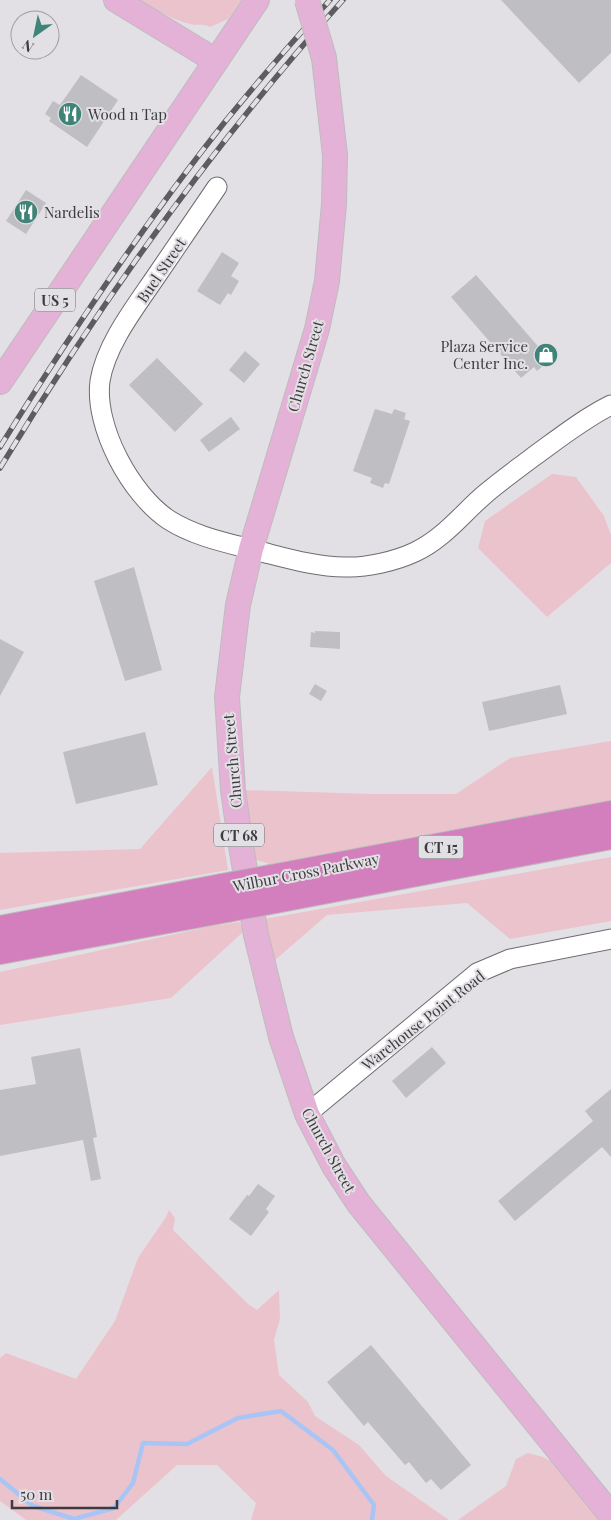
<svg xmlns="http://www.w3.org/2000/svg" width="611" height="1520" font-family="'Playfair Display',serif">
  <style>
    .green { fill: #ebc3cc }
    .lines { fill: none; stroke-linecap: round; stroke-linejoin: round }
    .stream { stroke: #a8c5f5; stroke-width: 4.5 }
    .building { fill: #bebec3 }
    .minor-casing { stroke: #6e6c70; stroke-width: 21 }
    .major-casing { stroke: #bdbcbd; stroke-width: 26 }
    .highway-casing { stroke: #bdbcbd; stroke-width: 30 }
    .minor { stroke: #fff; stroke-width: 19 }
    .major { stroke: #e5b2d7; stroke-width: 24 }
    .highway { stroke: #d47fbd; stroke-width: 28 }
    .rail-casing { stroke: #5d5c5e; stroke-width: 5.5 }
    .rail { stroke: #e3e0e5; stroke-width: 4; stroke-dasharray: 11; stroke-linecap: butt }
    .major-bridge-casing { stroke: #bdbcbd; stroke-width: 26; stroke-linecap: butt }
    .highway-bridge-casing { stroke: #bdbcbd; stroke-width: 30; stroke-linecap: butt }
    .major-bridge { stroke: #e5b2d7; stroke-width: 24 }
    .highway-bridge { stroke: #d47fbd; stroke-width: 28 }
    .labels { text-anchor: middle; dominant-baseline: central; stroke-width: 4; stroke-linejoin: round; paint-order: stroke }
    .shield { fill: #e3e0e5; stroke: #6e6c6f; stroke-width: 1 }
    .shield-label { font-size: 14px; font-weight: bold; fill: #3c3b3d }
    .poi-label { font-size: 15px; fill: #3c3b3d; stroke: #e3e0e5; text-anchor: start }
    .street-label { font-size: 15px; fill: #3c3b3d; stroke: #e3e0e5 }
  </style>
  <rect width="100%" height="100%" fill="#e3e0e5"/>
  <g class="green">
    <path d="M139,0H241L228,19L210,27C203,23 197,26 190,24C172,20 155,9 139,0Z"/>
    <path d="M552,474L576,477L604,516L611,535V563L547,617L478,548L485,521Z"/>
    <path d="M611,741V800L270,864L253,859L243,790L373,794H456L510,758Z"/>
    <path d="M212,767L228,870L0,910V853L140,849Z"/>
    <path d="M611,857V921L510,939L467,903L327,915L274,961L259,920Z"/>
    <path d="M240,922L243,932L171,998L0,1025V972L212,926Z"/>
    <path d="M169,1210L175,1218L173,1230L248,1304L257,1310L279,1290L280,1319L274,1340L279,1375L308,1402L315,1416L359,1445L386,1476L449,1520H251L256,1503L217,1465H177L116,1520H26L0,1501V1358L6,1353L76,1379L115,1321L138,1258L166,1217Z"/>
    <path d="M528,1453L543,1457L553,1462L600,1520H458L506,1486L516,1459Z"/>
  </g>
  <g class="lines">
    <path class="stream" d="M0,1479L33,1506L74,1519L114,1508L133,1483L143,1443L187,1444L238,1418L281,1411L333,1450L374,1505L372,1520"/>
  </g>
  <g class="building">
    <path d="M501,0H611V53L579,83Z"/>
    <path d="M81,75L118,100L87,147L49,121L51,118L45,114L53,101L60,105Z"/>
    <path d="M26,190L46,203L26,234L6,221Z"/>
    <path d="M222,252L239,263L231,276L239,281L231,295L228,293L220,305L197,291Z"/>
    <path d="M476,275L550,360L537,371L534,367L521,378L451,297Z"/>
    <path d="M245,351L260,364L244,383L229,370Z"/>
    <path d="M157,358L203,404L175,432L129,385Z"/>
    <path d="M375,409L392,414L394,409L406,413L404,419L410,421L389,484L385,483L383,488L370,483L372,478L353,471Z"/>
    <path d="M231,417L240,429L209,452L200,440Z"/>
    <path d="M134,567L162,670L125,681L94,581Z"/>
    <path d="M315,631L340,632V649L310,647L311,632L315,633Z"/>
    <path d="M0,639L24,652L0,696Z"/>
    <path d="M315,684L327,691L321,701L309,694Z"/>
    <path d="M560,685L567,714L489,731L482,702Z"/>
    <path d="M145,732L158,785L76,804L63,752Z"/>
    <path d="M432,1047L446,1063L406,1098L392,1081Z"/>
    <path d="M80,1048L97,1137L93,1138L101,1179L91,1181L83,1140L0,1156V1090L36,1084L31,1057Z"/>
    <path d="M611,1089V1157L602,1147L515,1221L498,1201L593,1121L585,1111Z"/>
    <path d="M258,1184L275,1196L266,1209L269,1212L251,1236L229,1219L247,1195L249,1196Z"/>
    <path d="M371,1345L471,1465L441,1490L431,1479L426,1483L409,1462L405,1465L368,1422L364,1426L327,1382Z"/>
  </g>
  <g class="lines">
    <g class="minor-casing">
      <g id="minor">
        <path d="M217,187C197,216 177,246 157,275C136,306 106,344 100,381C94,427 131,495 169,520C196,537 228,543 258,551C286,558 316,567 345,567C366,568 396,561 415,552C443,539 461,515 484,495C499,482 516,470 533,457C558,439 583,419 611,405"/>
        <path d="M307,1114L477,973L510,959L611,939"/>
      </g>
    </g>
    <g class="major-casing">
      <g id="major">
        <path d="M116,0L216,61"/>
        <path d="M324,58L335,155L334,204L327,281L317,329L251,549L238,605L227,697L233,790L240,840L256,935L281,1037L307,1114L334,1166L359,1204L611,1515"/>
        <path d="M0,382L257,0"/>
      </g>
    </g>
    <g class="highway-casing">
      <g id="highway">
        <path d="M271,879L611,815"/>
        <path d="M275,899L611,835"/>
        <path d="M0,930L222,888"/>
        <path d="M0,950L227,908"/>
      </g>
    </g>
    <use href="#minor" class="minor"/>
    <use href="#major" class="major"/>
    <use href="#highway" class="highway"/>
    <g class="rail-casing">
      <g id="rail">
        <path d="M0,447C69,336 142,226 224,123C258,81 294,40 330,0"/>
        <path d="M0,468C100,303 213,144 343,0"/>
      </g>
    </g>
    <use href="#rail" class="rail"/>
    <g class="major-bridge-casing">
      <path id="major-bridge" d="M307,0L324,58"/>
    </g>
    <g class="highway-bridge-casing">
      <g id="highway-bridge">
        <path d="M222,888L271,879"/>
        <path d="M227,908L275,899"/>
      </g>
    </g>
    <use href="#major-bridge" class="major-bridge"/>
    <use href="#highway-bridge" class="highway-bridge"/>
  </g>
  <defs>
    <g id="restaurant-disc" transform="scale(1.25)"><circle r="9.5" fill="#408479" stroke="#e3e0e5"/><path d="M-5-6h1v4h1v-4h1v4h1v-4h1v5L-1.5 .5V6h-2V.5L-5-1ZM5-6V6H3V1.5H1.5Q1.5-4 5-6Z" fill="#fff"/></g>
    <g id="shop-disc" transform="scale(1.25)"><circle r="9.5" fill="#408479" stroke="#e3e0e5"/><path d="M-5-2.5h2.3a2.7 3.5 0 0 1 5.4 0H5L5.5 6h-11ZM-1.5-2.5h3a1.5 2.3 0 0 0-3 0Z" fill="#fff"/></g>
  </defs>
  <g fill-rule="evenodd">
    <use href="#restaurant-disc" x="70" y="114"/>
    <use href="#restaurant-disc" x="26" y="212"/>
    <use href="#shop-disc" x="546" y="355"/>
  </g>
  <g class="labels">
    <g class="shield">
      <rect x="35" y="288.5" width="40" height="23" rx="4"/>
      <rect x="214" y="823.5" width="50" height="23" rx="4"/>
      <rect x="418.5" y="835.5" width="45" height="23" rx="4"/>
    </g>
    <g class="shield-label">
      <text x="55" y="300">US 5</text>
      <text x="239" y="835">CT 68</text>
      <text x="441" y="847">CT 15</text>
    </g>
    <g class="poi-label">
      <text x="88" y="114">Wood n Tap</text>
      <text x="44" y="212">Nardelis</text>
      <text x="528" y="346" text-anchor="end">Plaza Service<tspan x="528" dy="17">Center Inc.</tspan></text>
    </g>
    <g class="street-label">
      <text transform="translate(161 270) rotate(-56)">Buel Street</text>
      <text transform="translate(305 366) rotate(-74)">Church Street</text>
      <text transform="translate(232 761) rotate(-95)">Church Street</text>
      <text transform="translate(306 872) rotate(-11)">Wilbur Cross Parkway</text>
      <text transform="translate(423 1020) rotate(-38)">Warehouse Point Road</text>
      <text transform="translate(329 1150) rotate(61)">Church Street</text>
    </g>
  </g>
  <g transform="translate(35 35) rotate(213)"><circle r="24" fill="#e3e0e5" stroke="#a09ea2"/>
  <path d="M0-4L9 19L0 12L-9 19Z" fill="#408479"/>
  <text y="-8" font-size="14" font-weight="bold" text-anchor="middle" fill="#3c3b3d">N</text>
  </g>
  <path d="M12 1500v8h105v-8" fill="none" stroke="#3c3b3d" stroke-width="2.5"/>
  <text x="20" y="1500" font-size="15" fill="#3c3b3d" stroke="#e3e0e5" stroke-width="4" paint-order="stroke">50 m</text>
</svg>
